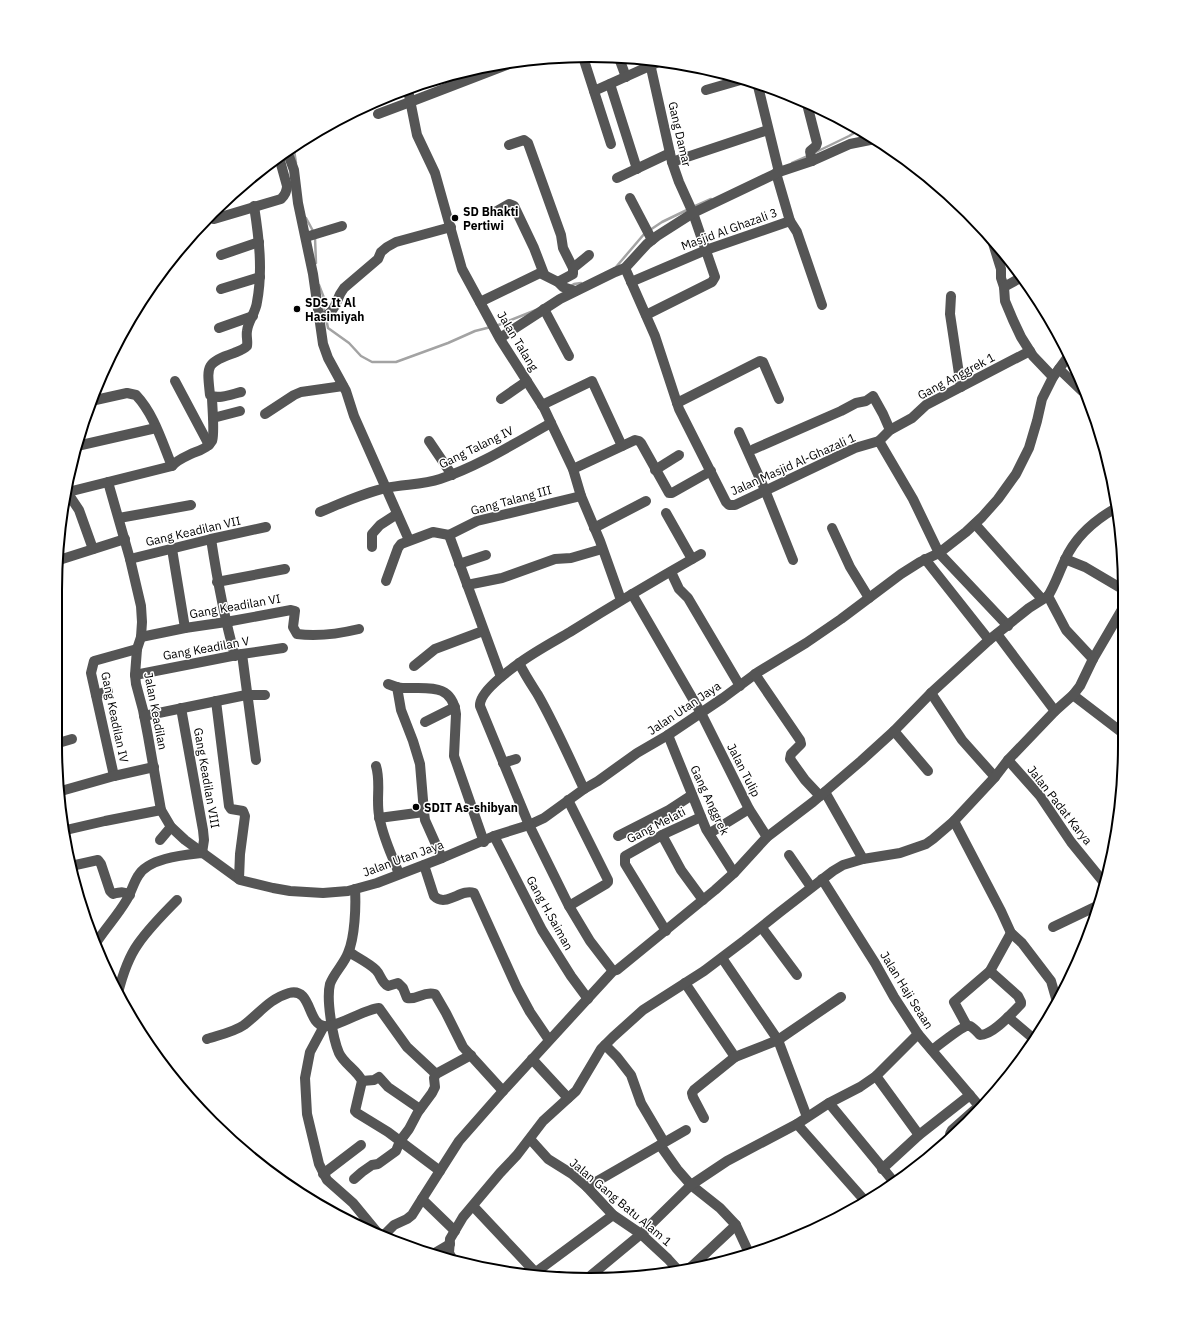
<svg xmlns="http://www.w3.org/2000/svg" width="1180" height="1335" font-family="'IBM Plex Sans',sans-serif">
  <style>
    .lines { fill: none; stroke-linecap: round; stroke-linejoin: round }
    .stream { stroke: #a3a3a3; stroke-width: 2.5 }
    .minor { stroke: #555; stroke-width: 10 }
    .poi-dot { fill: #000; stroke: #fff; stroke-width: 1.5 }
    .labels { text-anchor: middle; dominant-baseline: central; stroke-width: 3; stroke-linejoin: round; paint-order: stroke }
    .street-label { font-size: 12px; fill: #000; stroke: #fff }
    .poi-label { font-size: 12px; font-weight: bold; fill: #000; stroke: #fff; text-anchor: start }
    .rim { fill: none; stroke: #000; stroke-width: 2 }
  </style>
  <rect width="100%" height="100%" fill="#fff"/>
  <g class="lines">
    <g class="stream">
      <path d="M292,148L294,150L296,163"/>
      <path d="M816,152L849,136L861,129"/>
      <path d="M792,163L808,156"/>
      <path d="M693,207L711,199"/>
      <path d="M306,218L313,231"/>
      <path d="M650,230L662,222L689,209"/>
      <path d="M315,238L316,263"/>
      <path d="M616,267L645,233"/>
      <path d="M319,285L324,298V313"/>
      <path d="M569,287L574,284L581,283"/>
      <path d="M326,318L328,328L349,343L361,356L372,362H396L448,343L475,331L491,327"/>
      <path d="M496,326L536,310"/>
    </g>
    <g class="minor">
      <path d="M583,57L611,144"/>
      <path d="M619,58L626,77"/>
      <path d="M757,82L779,172"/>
      <path d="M610,84L637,169"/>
      <path d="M408,90L417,135L435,173L462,269L500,339L544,408L551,423L573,469L581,496L600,541L621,600"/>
      <path d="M706,90L744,79"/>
      <path d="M594,91L663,60"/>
      <path d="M807,104L817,143L816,146L810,151L812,161"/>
      <path d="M378,114L410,102L509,64"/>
      <path d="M509,145L524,140L528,143L561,235L563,248L573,268V274L558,282"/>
      <path d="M287,151L294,170L298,203L313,274L323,344L328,358L346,391L354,416L409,540"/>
      <path d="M672,162L768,130"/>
      <path d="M617,178L670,153"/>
      <path d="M630,198L652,240"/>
      <path d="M495,212L509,204L514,206L534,248L544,274"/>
      <path d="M214,219L281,199C285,195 287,191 287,186L279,157"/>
      <path d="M790,221L797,232L822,305"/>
      <path d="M306,237L342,226"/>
      <path d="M992,240L1001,269V278L1004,287L1005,301L1013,320L1021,337L1033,356L1053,377"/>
      <path d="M179,250L186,243L191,234"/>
      <path d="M221,255L259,242"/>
      <path d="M573,268L589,255"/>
      <path d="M625,268L655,336L679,409L726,502L729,505H735L855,448L879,441L913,499L939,553L1008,626"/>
      <path d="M631,282L706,250L790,221L776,173"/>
      <path d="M1004,287L1022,277"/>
      <path d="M221,289L260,277"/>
      <path d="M951,296L950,314L961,387"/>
      <path d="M480,302L540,273L558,282L563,287L575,291"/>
      <path d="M544,309L569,356"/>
      <path d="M646,315L712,282L715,277L693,213L679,182L672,162L649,59"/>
      <path d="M320,319C340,309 333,302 344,288L378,259L381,252L387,247L396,242L451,227"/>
      <path d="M219,328L253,316"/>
      <path d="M500,338L560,299L615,272L625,268L647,244L657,236L693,213L779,172L812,161L850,144L875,139"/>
      <path d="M1059,369L1082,391"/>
      <path d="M175,381L209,445"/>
      <path d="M241,392C232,394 218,400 210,395C207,366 205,363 234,353C239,351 243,350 247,346C248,341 246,336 247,331C248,321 256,312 257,302C263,270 259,238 254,206"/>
      <path d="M501,399L527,381"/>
      <path d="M91,401L127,393L136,395C154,414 162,442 172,466"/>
      <path d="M677,403L760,361L763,362L779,399"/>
      <path d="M542,405L592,381L622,446"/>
      <path d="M265,414L294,395L301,392L343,386"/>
      <path d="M213,418L240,411"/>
      <path d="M739,432L765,490L793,560"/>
      <path d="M429,441L452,475"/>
      <path d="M879,441L890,430L912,418L926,405L1030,351"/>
      <path d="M77,446L156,428"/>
      <path d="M754,449L841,411L856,403L866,401L873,396L883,414L890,430"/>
      <path d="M573,469L635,440L639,441L641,443L669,493H672L711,471"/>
      <path d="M655,470L679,455"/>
      <path d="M108,482L130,559L141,606L142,622L141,637L137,649L135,675L136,684L143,710L148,736L161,810L171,827L185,840L240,880L273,888L290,891L323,893L348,891L377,883L442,858L494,836L529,825L544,818L584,789L598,781L637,753L668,735L723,698L758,672L806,643L841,619L901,574L920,562L939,553L966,532L982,517L998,499L1016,474L1029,448L1037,421L1042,399L1053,377L1070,354"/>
      <path d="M65,489L79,510L93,549"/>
      <path d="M68,492L172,466C178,459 185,457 193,453C199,451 209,447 212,441C215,435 212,405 212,397"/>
      <path d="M320,512C342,503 363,493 386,488C404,484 423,485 440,479C479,466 515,443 551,423"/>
      <path d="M666,513L692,559"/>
      <path d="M119,518L191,505"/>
      <path d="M975,524L1042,599"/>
      <path d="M594,528L646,501"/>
      <path d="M832,528L850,567L869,598"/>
      <path d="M449,535L501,677"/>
      <path d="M449,535L477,521L581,496"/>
      <path d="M211,539C217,578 224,617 235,656"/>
      <path d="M372,547V534L380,525L397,514"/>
      <path d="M172,549L185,628"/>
      <path d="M130,559L211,539L266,527"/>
      <path d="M925,559L989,640"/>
      <path d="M1065,559L1085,567L1124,590"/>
      <path d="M56,561L125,539"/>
      <path d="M459,564L486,555"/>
      <path d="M671,572L679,589L688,598L740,686"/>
      <path d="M386,581L398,548L401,544L433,532L449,535"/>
      <path d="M217,582L285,569"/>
      <path d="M467,585L502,578L555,559L571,558L602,549"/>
      <path d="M632,594L701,713L749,809L767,837"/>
      <path d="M997,634L1055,711"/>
      <path d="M141,637L185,628L226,622L291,610L295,611L293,627L297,634C319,637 338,634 359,629"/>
      <path d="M242,654L256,760"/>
      <path d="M1093,659L1066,630L1048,596C1055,585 1059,572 1065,560C1075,537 1095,520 1116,508"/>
      <path d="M519,663C525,675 531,684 538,695C555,725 569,757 584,789"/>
      <path d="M414,666L435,649L483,631"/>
      <path d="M755,674L800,740L801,744L791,754L790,759L805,780L820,796"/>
      <path d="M135,675L242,654L283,648"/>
      <path d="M388,684C393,686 398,688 403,688C427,689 452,682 456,714L454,756L484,842"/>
      <path d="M397,687L401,710L413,741L420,764L424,812L425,820L442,858"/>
      <path d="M931,693L962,740L995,777"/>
      <path d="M96,695L108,691"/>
      <path d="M1073,695L1124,734"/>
      <path d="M216,701L229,806L231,809L243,811L245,816L240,854L239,879"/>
      <path d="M181,708L203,830L204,840L202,853"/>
      <path d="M144,716L246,695H265"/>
      <path d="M425,722L455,707"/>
      <path d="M894,731L928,771"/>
      <path d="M668,735L706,829L734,873"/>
      <path d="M55,744L72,739"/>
      <path d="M1008,760L1040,796L1071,842L1106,885"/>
      <path d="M503,763L516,759"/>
      <path d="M376,766C381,782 376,799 379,815C382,836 392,855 399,874"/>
      <path d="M114,776L91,673L94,661L137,649"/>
      <path d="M61,791L114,776L154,767"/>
      <path d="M825,792L863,859"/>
      <path d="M568,800L608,880V882L606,884L569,906L590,941L613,971"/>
      <path d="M379,818L424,812"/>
      <path d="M954,821L1001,911L1011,933L1022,943L1051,981L1057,1002"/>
      <path d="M66,830L105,821L161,810"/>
      <path d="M710,833L749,809"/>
      <path d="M662,835L681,870L703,900"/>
      <path d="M494,836L542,930L571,976L588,999"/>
      <path d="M618,836L669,810L692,795"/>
      <path d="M160,840L171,827"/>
      <path d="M789,855L811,887"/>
      <path d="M424,865L434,896C446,908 461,888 474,893L517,988L530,1012L549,1040"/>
      <path d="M71,866L98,860L101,864L110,891L113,894C120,892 124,891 130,895"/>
      <path d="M822,879L875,963L894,997L918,1034L980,1107"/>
      <path d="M355,889C356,906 355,937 348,953C344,964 334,973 330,984C326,1000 333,1039 339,1053C344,1064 357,1070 362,1081L355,1111L357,1113L388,1132L440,1171"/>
      <path d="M569,906L529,825L480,706C479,692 507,672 518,664C534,652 553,642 570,632C613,605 657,579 701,554"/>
      <path d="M1053,927L1099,905"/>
      <path d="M762,928L797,975"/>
      <path d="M666,931L625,864V856L664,834L701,817"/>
      <path d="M96,943C105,929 117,916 126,901C131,893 133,884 138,876C148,858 184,855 202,853"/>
      <path d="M349,952C358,958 369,963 376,970C381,975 381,982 388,986L398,983L403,988L407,998C419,1000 422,991 435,994L446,1013L463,1047L503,1091"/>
      <path d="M722,958L778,1040L807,1117"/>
      <path d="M685,983L735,1057"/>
      <path d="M118,993C122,977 128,958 138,944C149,928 163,914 177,900"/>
      <path d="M1008,1017L1034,1039"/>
      <path d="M324,1026L310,1052L305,1078L307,1114L319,1164L327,1180L353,1203L381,1237"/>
      <path d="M967,1026L954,1002L990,971L1011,933"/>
      <path d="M207,1039C219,1035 234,1032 244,1025C260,1013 269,999 289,993C312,987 307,1024 324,1026C337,1028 364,1009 379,1008L407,1047L436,1074"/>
      <path d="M605,1045L617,1057L631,1075L641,1103L664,1142"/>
      <path d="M932,1050C938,1046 964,1024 970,1026C974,1028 977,1032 980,1035C993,1035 1012,1013 1021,1004V1002L1018,996L990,971"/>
      <path d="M532,1059L568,1098"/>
      <path d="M876,1076L919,1135"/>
      <path d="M362,1081L374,1080L379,1077L388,1087L420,1109"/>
      <path d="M829,1103L894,1182"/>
      <path d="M704,1118L693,1097L692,1093L694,1090L735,1057L778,1040L841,997"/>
      <path d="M797,1124L866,1202"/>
      <path d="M952,1137L950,1134L952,1130L979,1106"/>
      <path d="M530,1139L548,1159L572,1174L587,1187L613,1215L641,1234L668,1259L678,1270"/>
      <path d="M660,1145L677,1169L691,1185L720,1208L736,1225L749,1253"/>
      <path d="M882,1169L919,1135L970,1095"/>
      <path d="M323,1174L361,1145"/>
      <path d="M354,1179L362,1172L372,1165L378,1164L396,1151L400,1141L409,1129L418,1112L432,1093L435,1087L434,1078L436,1074L471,1055"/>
      <path d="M587,1187L686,1130"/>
      <path d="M422,1199L455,1231"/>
      <path d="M473,1206L535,1272H536L613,1215"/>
      <path d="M382,1237L394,1225L407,1219L412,1215L422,1199L459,1141L503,1091L613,971L617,970L715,890L734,873L767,837L813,802L861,761L894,731L931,693L989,640L1029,608L1048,596"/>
      <path d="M433,1254L450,1244"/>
      <path d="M453,1260L449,1253L450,1239L463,1217L500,1173L517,1155L543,1121L576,1091L601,1049L613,1037L643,1010L704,971L745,940L780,912L833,871L843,865L863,859L900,853L926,844L933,839L954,821L995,777L1008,760L1055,711L1073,695L1080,686L1093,659L1124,606"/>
      <path d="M690,1268L736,1225"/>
      <path d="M589,1277L641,1234L691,1185L727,1161L797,1124L829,1103L860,1087L876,1076L918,1034"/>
    </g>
  </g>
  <g class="poi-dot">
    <circle cx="455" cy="218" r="4"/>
    <circle cx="297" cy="309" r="4"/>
    <circle cx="416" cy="807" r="4"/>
  </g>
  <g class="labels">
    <g class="street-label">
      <text transform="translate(680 134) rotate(77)">Gang Damar</text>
      <text transform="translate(729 229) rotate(-20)">Masjid Al Ghazali 3</text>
      <text transform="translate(518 341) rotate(59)">Jalan Talang</text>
      <text transform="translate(956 376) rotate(-28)">Gang Anggrek 1</text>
      <text transform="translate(476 447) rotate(-26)">Gang Talang IV</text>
      <text transform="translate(793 464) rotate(-24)">Jalan Masjid Al-Ghazali 1</text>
      <text transform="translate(511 500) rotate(-15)">Gang Talang III</text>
      <text transform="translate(193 531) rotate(-13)">Gang Keadilan VII</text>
      <text transform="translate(235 606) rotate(-10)">Gang Keadilan VI</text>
      <text transform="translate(206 648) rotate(-10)">Gang Keadilan V</text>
      <text transform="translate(684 708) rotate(-34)">Jalan Utan Jaya</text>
      <text transform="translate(156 711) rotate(79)">Jalan Keadilan</text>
      <text transform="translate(115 717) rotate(78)">Gang Keadilan IV</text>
      <text transform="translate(744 770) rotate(63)">Jalan Tulip</text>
      <text transform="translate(207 778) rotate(80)">Gang Keadilan VIII</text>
      <text transform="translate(710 800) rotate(65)">Gang Anggrek</text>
      <text transform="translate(1060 805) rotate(52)">Jalan Padat Karya</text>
      <text transform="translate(656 825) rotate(-27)">Gang Melati</text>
      <text transform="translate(403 858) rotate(-20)">Jalan Utan Jaya</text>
      <text transform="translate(550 913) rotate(61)">Gang H.Saiman</text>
      <text transform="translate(907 990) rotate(58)">Jalan Haji Seaan</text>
      <text transform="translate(621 1202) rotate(40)">Jalan Gang Batu Alam 1</text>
    </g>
    <g class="poi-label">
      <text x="463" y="211">SD Bhakti<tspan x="463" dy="14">Pertiwi</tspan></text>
      <text x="305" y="302">SDS It Al<tspan x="305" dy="14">Hasimiyah</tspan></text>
      <text x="424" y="807">SDIT As-shibyan</text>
    </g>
  </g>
  <path d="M0 0H1180V1335H0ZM590 62H590A528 528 0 0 1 1118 590V745A528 528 0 0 1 590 1273H590A528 528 0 0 1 62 745V590A528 528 0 0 1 590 62Z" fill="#fff" fill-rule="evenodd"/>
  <path class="rim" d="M590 62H590A528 528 0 0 1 1118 590V745A528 528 0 0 1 590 1273H590A528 528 0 0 1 62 745V590A528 528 0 0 1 590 62Z"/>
</svg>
